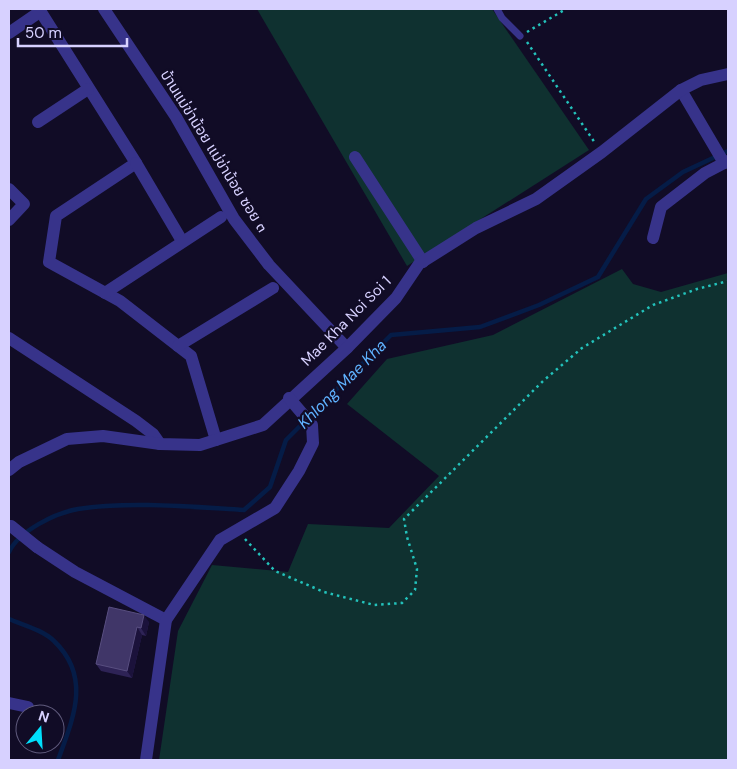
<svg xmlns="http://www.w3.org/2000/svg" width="737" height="769" font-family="'DM Sans','Noto Sans Thai',sans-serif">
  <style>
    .green { fill: #0f3130 }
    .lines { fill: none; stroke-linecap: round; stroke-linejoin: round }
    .stream { stroke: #051c47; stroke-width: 4.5 }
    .path { stroke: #23c2bb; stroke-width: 2.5; stroke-dasharray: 2.5 4; stroke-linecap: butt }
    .service { stroke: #37338a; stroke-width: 7 }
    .minor { stroke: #37338a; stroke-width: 12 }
    .tertiary { stroke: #37338a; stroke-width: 12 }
    .wall { fill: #2e2356 }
    .shaded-wall { fill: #1b123b }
    .building { fill: #403668; stroke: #584e80 }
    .labels { text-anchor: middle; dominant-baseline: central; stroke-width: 4.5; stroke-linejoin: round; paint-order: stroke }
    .street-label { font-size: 15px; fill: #d7d1ff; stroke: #110c26 }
    .water-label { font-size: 16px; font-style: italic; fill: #5fb2ff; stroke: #110c26 }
  </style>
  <rect width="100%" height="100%" fill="#110c26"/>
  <g class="green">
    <path d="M257,9H492L589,150L407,266Z"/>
    <path d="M622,269L633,284L661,292L728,273V760H159L178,631L212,565L288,572L308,524L389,528L439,476L347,404L387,359L493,335Z"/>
  </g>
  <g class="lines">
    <g class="stream">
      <path d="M9,552C19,531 55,513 78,509C129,501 193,507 244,510L270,487L286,440L391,335L480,327L539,305L598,277L646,199L683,172L728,151"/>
      <path d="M9,619C23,625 43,630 54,641C92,677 73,719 58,760"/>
    </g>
    <g class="path">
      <path d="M527,32L566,9"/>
      <path d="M527,42L595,143"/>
      <path d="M245,539L275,571L324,592L374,605L402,603L415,590L417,569L407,537L404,519L543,381L582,348L653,305L697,289L728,281"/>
    </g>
    <path class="service" d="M497,9L502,18L520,36"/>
    <g class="minor">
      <path d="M39,9L136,163L56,216L49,262L120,301L191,356L216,440"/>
      <path d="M104,9L176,117L234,219L269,265L347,348"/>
      <path d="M9,33L41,11"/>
      <path d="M681,90L724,163"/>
      <path d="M38,122L88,89"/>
      <path d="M355,157L423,262"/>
      <path d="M136,163L182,241"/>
      <path d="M9,189L24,204L9,220"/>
      <path d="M653,238L661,207L705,173L728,161"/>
      <path d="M105,293L221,217"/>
      <path d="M9,338L136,421L153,434L160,444"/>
      <path d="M178,346L273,288"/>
      <path d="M9,470L19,462L67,439L103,436L160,444L200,445L263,425L347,348L396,298L419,264L476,228L536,199L602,152L681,90L701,80L728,74"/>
      <path d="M37,547L75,572L166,620"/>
      <path d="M9,703L28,707"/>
      <path d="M146,760L166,620L220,540L275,508L299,471L313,443L312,425L289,398"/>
    </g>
    <path class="tertiary" d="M11,526L37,547"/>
  </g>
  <path class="wall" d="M109,607L149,622L146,636L142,635L132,678L101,671L96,664Z"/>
  <g class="shaded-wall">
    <path d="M144,615L149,622L146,636L141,628Z"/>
    <path d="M137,627L142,635L132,678L127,671Z"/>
  </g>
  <path class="building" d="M109,607L144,615L141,628L137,627L127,671L96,664Z"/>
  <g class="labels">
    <g class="street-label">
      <text transform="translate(214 151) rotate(58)">บ้านแม่ข่าน้อย แม่ข่าน้อย ซอย ๓</text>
      <text transform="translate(346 321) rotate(-45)">Mae Kha Noi Soi 1</text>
    </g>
    <g class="water-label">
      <text transform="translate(342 384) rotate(-45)">Khlong Mae Kha</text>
    </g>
  </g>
  <rect width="737" height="769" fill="none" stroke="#d7d1ff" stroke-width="20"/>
  <g transform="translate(40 729) rotate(18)"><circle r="24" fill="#110c26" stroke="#605b7d"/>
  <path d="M0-4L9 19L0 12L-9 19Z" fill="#00dffc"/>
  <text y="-8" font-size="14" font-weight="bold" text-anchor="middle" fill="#d7d1ff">N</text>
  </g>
  <path d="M18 38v8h109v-8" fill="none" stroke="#d7d1ff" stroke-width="2.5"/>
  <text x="25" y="38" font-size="15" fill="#d7d1ff" stroke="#110c26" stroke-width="4" paint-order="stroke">50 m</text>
</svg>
